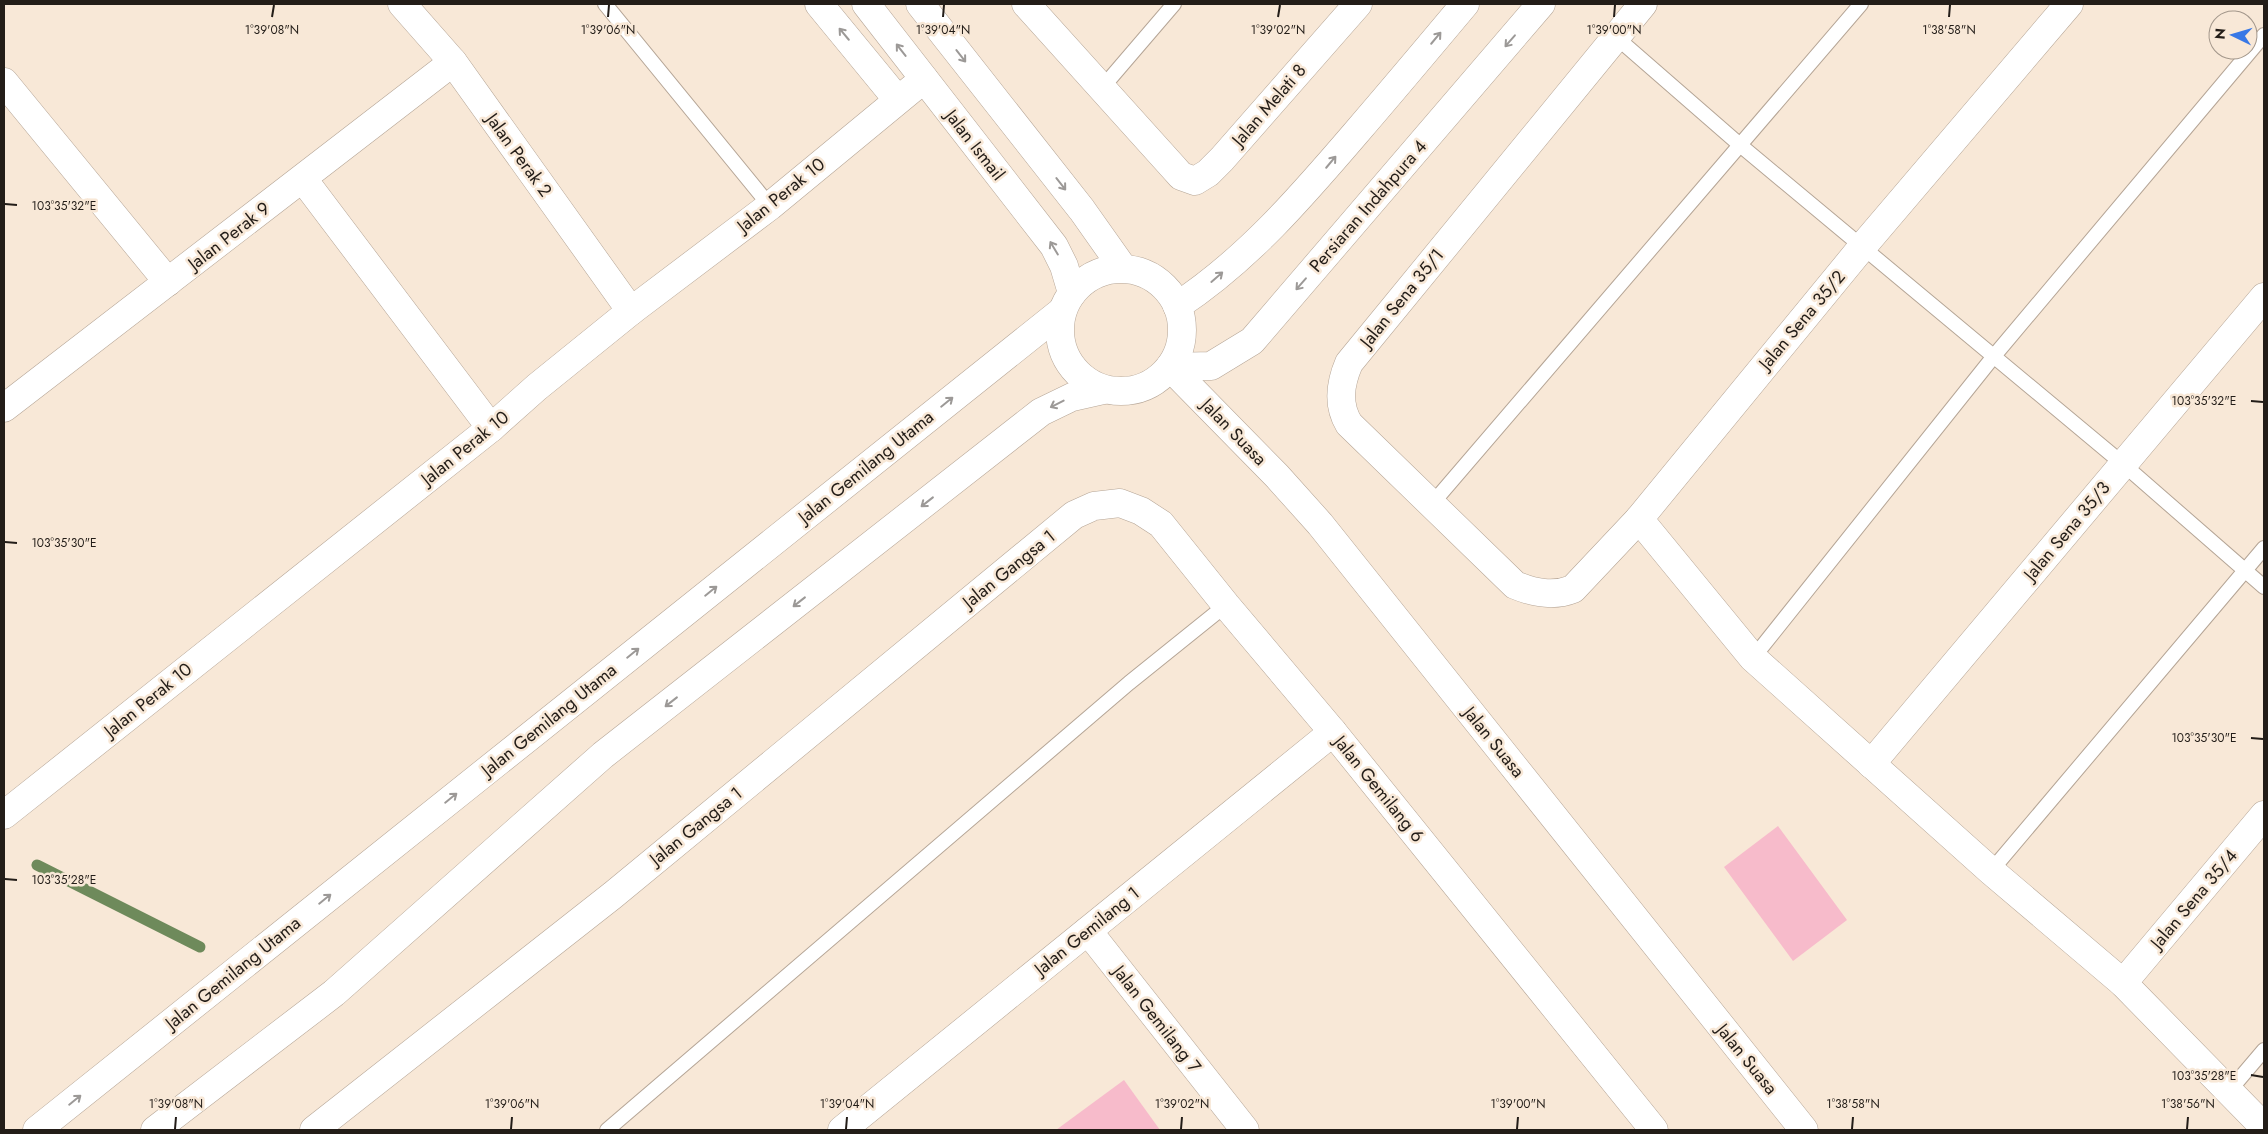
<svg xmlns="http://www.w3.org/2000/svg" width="2268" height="1134" font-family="Jost,sans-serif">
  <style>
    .park { fill: #f7bbcb }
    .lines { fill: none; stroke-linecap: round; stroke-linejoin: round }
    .stream { stroke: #6e8a5b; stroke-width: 11 }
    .lane-casing { stroke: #b5a596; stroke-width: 16 }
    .street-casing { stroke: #b5a596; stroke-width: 29 }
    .secondary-casing { stroke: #b5a596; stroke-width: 29 }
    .lane { stroke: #fff; stroke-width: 14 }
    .street { stroke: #fff; stroke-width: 28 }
    .secondary { stroke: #fff; stroke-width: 28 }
    .oneway { stroke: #9c9997 }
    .ticks { fill: none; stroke: #231d18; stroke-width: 2 }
    .labels { text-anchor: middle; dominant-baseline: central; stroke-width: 5; stroke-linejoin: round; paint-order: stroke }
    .street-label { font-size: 18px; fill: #231d18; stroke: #f8e8d7 }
    .ticks-label { font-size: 12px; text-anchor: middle; fill: #231d18; stroke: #f8e8d7; stroke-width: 5; stroke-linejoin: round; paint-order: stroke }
  </style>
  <rect width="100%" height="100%" fill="#f8e8d7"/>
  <g class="park">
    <path d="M1778,826L1847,920L1793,961L1724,867Z"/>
    <path d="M1124,1080L1160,1130H1056Z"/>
  </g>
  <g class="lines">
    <path class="stream" d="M37,865L200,947"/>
    <g class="lane-casing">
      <g id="lane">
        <path d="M605,4L770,206"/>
        <path d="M1616,37L1740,145L2123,464L2264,587"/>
        <path d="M1102,88L1174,4"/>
        <path d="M1431,505L1861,4"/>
        <path d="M1753,658L1994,356L2264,35"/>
        <path d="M1991,871L2264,548"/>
        <path d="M2230,1090L2264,1050"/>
        <path d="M607,1130L1129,683L1226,605"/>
      </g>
    </g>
    <g class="street-casing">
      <g id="street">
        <path d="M402,4L453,62L631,311"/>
        <path d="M819,4L897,99"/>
        <path d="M1026,4L1173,167L1181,176L1195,181L1208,173L1222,159L1358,4"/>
        <path d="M1643,4L1349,363C1340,384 1337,404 1349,424L1515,585C1534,593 1553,597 1573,589L1639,519L1863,246L2069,4"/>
        <path d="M4,82L168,282"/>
        <path d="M303,179L491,428"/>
        <path d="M1170,367L1277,476L1320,524L1804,1130"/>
        <path d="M4,408L453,62"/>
        <path d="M1639,519L1753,658L1991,871L2123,983L2264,1127"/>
        <path d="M1871,764L2264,297"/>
        <path d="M4,815L491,428L537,387L631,311L770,206L924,79"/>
        <path d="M1088,931L1245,1130"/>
        <path d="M2123,983L2264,815"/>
        <path d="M314,1130L613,895L1074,515L1094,506L1120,503L1141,511L1161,524L1226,605L1333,732L1654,1130"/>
        <path d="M842,1130L1333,732"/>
      </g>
    </g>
    <g class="secondary-casing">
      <g id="secondary">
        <path d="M866,4L1054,246L1064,266L1072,293"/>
        <path d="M920,4L1082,210L1123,268"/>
        <circle cx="1121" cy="330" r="61"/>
        <path d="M1177,306C1247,260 1301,197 1355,134C1392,91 1429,47 1465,4"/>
        <path d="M1170,367L1211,366L1252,341L1541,4"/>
        <path d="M37,1130L1062,311"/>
        <path d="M155,1130L334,993L603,755L1041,412L1072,397L1103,390"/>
      </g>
    </g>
    <use href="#lane" class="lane"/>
    <use href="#street" class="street"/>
    <use href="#secondary" class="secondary"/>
  </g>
  <defs><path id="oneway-shaft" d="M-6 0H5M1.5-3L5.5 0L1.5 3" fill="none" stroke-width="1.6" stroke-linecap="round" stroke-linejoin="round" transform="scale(1.25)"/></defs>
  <g class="oneway">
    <use href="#oneway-shaft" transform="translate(844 34) rotate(-130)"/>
    <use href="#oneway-shaft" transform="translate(1436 38) rotate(-50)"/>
    <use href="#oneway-shaft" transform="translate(1510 41) rotate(131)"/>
    <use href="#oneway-shaft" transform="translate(901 50) rotate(-128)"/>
    <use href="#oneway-shaft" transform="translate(961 56) rotate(52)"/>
    <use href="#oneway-shaft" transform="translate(1331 162) rotate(-50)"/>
    <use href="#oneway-shaft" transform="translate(1061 184) rotate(52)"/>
    <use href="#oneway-shaft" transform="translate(1054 248) rotate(-121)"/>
    <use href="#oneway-shaft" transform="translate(1217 277) rotate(-41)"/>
    <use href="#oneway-shaft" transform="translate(1301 284) rotate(131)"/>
    <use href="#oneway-shaft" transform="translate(947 402) rotate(-39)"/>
    <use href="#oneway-shaft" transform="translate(1057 404) rotate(153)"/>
    <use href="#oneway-shaft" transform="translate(927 502) rotate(142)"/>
    <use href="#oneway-shaft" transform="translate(711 591) rotate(-39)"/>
    <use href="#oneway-shaft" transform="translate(799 602) rotate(142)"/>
    <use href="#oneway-shaft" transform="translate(633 653) rotate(-39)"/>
    <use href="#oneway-shaft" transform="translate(671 702) rotate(142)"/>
    <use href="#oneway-shaft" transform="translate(451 798) rotate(-39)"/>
    <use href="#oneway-shaft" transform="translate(325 899) rotate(-39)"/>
    <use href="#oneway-shaft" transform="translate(75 1100) rotate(-39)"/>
  </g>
  <path class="ticks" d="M272,17L274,5M608,17L609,5M943,17L944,5M1278,17L1280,5M1614,17L1615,5M1949,17L1950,5M5,204L17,205M2251,401L2263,402M5,542L17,543M2251,738L2263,739M5,879L17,880M2251,1075L2263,1077M175,1129L176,1117M511,1129L512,1117M846,1129L847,1117M1181,1129L1182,1117M1517,1129L1518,1117M1852,1129L1853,1117M2187,1129L2188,1117"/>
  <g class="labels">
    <g class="street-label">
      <text transform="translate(1269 105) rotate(-49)">Jalan Melati 8</text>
      <text transform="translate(975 145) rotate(52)">Jalan Ismail</text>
      <text transform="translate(519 155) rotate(54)">Jalan Perak 2</text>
      <text transform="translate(781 195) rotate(-39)">Jalan Perak 10</text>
      <text transform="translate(1368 206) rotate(-49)">Persiaran Indahpura 4</text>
      <text transform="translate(229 236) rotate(-38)">Jalan Perak 9</text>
      <text transform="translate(1402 298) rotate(-51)">Jalan Sena 35/1</text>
      <text transform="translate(1802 320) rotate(-50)">Jalan Sena 35/2</text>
      <text transform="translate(1234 432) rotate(46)">Jalan Suasa</text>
      <text transform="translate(465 448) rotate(-39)">Jalan Perak 10</text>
      <text transform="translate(866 467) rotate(-39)">Jalan Gemilang Utama</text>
      <text transform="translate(2067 531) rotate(-50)">Jalan Sena 35/3</text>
      <text transform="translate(1009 569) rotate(-39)">Jalan Gangsa 1</text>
      <text transform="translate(148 700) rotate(-39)">Jalan Perak 10</text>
      <text transform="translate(549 720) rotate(-39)">Jalan Gemilang Utama</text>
      <text transform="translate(1494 742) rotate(51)">Jalan Suasa</text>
      <text transform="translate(1379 789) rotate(51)">Jalan Gemilang 6</text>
      <text transform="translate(696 826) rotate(-39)">Jalan Gangsa 1</text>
      <text transform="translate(2194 899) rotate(-50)">Jalan Sena 35/4</text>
      <text transform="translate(1087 931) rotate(-39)">Jalan Gemilang 1</text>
      <text transform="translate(233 973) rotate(-39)">Jalan Gemilang Utama</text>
      <text transform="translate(1157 1019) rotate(52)">Jalan Gemilang 7</text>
      <text transform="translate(1747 1059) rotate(51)">Jalan Suasa</text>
    </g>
  </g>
  <g class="ticks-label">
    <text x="272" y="34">1°39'08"N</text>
    <text x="608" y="34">1°39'06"N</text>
    <text x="943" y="34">1°39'04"N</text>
    <text x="1278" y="34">1°39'02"N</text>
    <text x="1614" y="34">1°39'00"N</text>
    <text x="1949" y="34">1°38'58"N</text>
    <text x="64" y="210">103°35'32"E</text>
    <text x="2204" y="405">103°35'32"E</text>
    <text x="64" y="547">103°35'30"E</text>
    <text x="2204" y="742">103°35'30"E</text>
    <text x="64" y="884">103°35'28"E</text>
    <text x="2204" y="1080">103°35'28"E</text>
    <text x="176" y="1108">1°39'08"N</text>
    <text x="512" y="1108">1°39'06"N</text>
    <text x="847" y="1108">1°39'04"N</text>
    <text x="1182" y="1108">1°39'02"N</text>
    <text x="1518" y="1108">1°39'00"N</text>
    <text x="1853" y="1108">1°38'58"N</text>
    <text x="2188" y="1108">1°38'56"N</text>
  </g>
  <rect width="2268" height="1134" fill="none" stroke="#231d18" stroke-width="10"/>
  <g transform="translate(2233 35) rotate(275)"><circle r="24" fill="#f8e8d7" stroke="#a3978b"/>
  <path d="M0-4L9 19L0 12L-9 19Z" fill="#3878e6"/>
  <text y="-8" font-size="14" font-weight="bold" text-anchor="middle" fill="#231d18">N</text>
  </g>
</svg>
